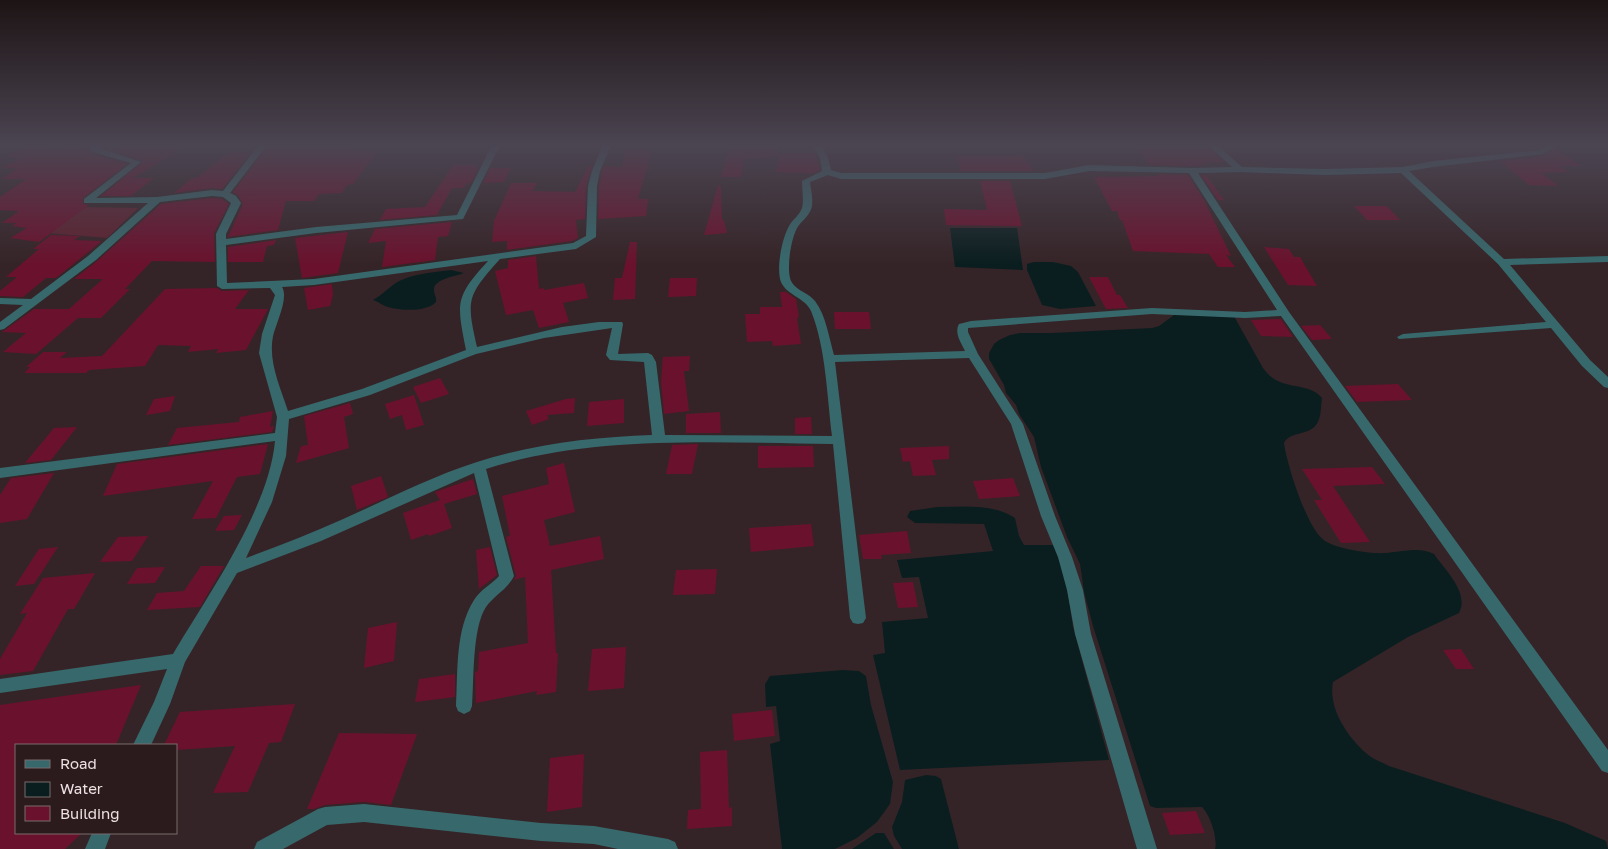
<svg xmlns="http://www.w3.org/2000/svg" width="1608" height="849" font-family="'Golos Text',sans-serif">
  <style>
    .green { fill: #5e212f }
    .water { fill: #0b1e1f }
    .building { fill: #6a122d }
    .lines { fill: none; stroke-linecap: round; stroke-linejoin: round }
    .street { fill: #37696c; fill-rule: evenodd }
  </style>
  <rect width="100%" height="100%" fill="#352427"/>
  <path class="green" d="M80,207L138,208L107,238L36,232Z"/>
  <g class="water">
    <path d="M950,228H1017L1023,270L955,267Z"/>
    <path d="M1034,262H1053L1071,266L1078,272L1096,306L1060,309L1042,305L1027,270V264Z"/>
    <path d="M451,270L464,273C457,276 433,279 434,290C434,295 437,297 436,302C427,312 401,311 388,307C383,306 379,302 373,300C380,296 386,290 393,285C407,274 434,272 451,270Z"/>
    <path d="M1174,315L1232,316L1235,318L1263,368C1267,373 1272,379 1278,381C1292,388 1312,385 1322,398C1321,406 1321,416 1318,422C1310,437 1291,430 1284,443C1287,465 1307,529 1325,541C1337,549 1371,554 1385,553C1400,552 1421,546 1434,554C1445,570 1470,593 1459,613L1408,637L1333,682C1328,708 1347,736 1366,753C1372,759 1382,762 1389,766L1565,823L1606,841L1608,849H1215C1218,838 1210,815 1202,807L1156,808L1150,806L1093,626L1084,592L1080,564L1067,537L1041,467L1034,437L1019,414L1016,405L1006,393L1004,385L989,359V353L994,344L999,340L1010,335L1020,333H1052L1152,328L1159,326Z"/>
    <path d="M937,507C963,507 992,503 1015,518L1019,536L1024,545H1053L1065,575L1073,627L1109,760L900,770L873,655L885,653L882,622L928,618L919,577L902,578L897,560L993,551L984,524L915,523L907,517L910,511Z"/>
    <path d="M843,670L859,671L866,676L871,705L893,782L890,804L877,822L857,838L835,849H782L770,744L780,741L776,706L766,707L765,684L770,676Z"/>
    <path d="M926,775L936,776L941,779L959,849H902L894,836L892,827L902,802L905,780Z"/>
    <path d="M876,833H884L894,849H852Z"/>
  </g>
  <g class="building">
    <path d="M30,145L64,148L70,145L88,147L92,154L127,164L83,198V204L89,205L39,242L10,238L27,228L12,226L17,223H2L19,211L0,210V197L26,179H2L17,169L2,167L20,159L7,156Z"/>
    <path d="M124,145H187L133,178H154L131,196H101L143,162L142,160L108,149L114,150Z"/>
    <path d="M269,145H359L354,151H378L353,184L347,185L342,193L319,194L314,201H286L278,230L228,237L243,204L238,195L233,192Z"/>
    <path d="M730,145H778V156L744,159L741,177H721Z"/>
    <path d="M1135,145H1206L1224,162L1201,163L1203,166L1149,165Z"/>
    <path d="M1555,148L1581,166H1559L1569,172L1542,173L1558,186L1529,185L1500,161L1535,158L1533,157L1544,156Z"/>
    <path d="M626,149L652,150L638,199H648L646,216L598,219L599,186L602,172L604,166L622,167Z"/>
    <path d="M229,152L250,153L222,189L212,188L174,193L192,178H197Z"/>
    <path d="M780,153H815L820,170L814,173L776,172Z"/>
    <path d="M957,156H1024L1033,171H961Z"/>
    <path d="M453,165H477L475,168H478L471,183H467L464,188H452L437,215L380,220L386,209L425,207Z"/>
    <path d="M588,166H592L586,186L585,219L576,220L578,238L572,241L507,250V241L492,242L494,221L511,183H537L533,191L575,192Z"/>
    <path d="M490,168H511L504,182L483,183Z"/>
    <path d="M1157,174L1188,175L1204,200L1231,256L1226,255L1235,267H1218L1209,254L1133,251L1122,220H1120L1117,211H1112L1094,177L1159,176Z"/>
    <path d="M1201,175H1206L1224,200H1218Z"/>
    <path d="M980,181H1010L1022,226L946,225L944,209L987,210Z"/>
    <path d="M718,185L721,186L722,220H724L727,233L704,235Z"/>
    <path d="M212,198L222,199L229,204L214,233L215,262L152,261L125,289H130L101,318H78L36,354L3,352L26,333L2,332L34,309H69L103,279H74L97,261L161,204Z"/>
    <path d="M1354,206H1387L1400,220H1367Z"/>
    <path d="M452,222L448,236L438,237L435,260L382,267L386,241L368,243L375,229Z"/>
    <path d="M348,232L338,273L302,278L295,238Z"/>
    <path d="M51,235L80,236L74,240L102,241L56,278H46L23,297L0,296V291L17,277H6L39,249H33Z"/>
    <path d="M276,240L274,245L267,246L263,262H228V247Z"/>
    <path d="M630,242H637L635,299L613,300L615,278H622Z"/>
    <path d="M1264,247L1289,249L1294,257H1300L1317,286L1288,285Z"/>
    <path d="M536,256L539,289L544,288V290L584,283L588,298L563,303L569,322L539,328L533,310L506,315L495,271L508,268V260Z"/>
    <path d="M1089,277H1108L1117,295H1120L1128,308L1106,309Z"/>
    <path d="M670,278H697L696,296L668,297Z"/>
    <path d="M332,284L333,295L330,306L308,310L304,288Z"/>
    <path d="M217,288L222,291L249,290L235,309H268L246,350L216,353L218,349L188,352L191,346L158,345L145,366L89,370L86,373H24L30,367H26L43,352H67L60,358L102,356L165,289Z"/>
    <path d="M780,292H786L796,299L799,317L797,318L801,344L773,346L772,341L747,342L745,314H760V307H782Z"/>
    <path d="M834,312H869L871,329H835Z"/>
    <path d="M1281,319L1293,337L1261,336L1251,320Z"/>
    <path d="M1320,325L1332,339L1312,340L1301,326Z"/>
    <path d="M690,356L689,371H684L689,411L664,414L661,382L663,357Z"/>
    <path d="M440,378L449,394L421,403L413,387Z"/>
    <path d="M1398,384L1412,400L1357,402L1345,386Z"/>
    <path d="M414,395L424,425L406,430L402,415L390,419L385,404Z"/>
    <path d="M175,396L170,411L146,415L154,399Z"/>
    <path d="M575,398L574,413L547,415L549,419L532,425L526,411L566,399Z"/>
    <path d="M624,399V423L587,426L589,402Z"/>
    <path d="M350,403L353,414L344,417L349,448L296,463L301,446L308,445L304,416Z"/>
    <path d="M273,411L270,427L274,426L272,432L168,445L177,428L239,422L240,417Z"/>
    <path d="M720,412L721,433H686V414Z"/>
    <path d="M811,417L812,434H795V418Z"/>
    <path d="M77,427L51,460L25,463L54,428Z"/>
    <path d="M268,444L260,474L237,477L216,518L192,519L213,481L103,496L117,464Z"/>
    <path d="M698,444L692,474H666L672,445Z"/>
    <path d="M758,446H813L814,467L758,468Z"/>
    <path d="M949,446V459L932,460L936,475L913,476L910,461L903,462L900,448Z"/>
    <path d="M564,463L575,512L544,520L550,546L600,536L604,559L551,570L556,653H558L556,692L536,695L537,691L476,703L475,672L478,671L479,652L528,643L525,577L514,580L516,576L506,537L510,536L502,496L549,484L546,468Z"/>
    <path d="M1372,467L1385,484L1333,486L1370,542L1341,543L1314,500H1322L1302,469Z"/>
    <path d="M54,473L27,519L0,523V495L11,478Z"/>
    <path d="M381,476L388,497L357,510L351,486Z"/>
    <path d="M1013,478L1020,496L979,499L973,481Z"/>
    <path d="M473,479L477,494L444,504L452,528L429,536L428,534L411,540L403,513L440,500L435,492Z"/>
    <path d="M242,515L234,530L215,531L224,516Z"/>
    <path d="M811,524L814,546L751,552L749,528Z"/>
    <path d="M907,531L911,553L881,555L882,559H863L859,535Z"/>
    <path d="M148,536L132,561L100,562L118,537Z"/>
    <path d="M58,547L34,584L15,586L39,549Z"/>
    <path d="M490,547L497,575L479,589L476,550Z"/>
    <path d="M201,566H224L200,607L147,610L157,593L184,591Z"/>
    <path d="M165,567L155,583L127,584L137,568Z"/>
    <path d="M717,569L715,594L673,595L676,570Z"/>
    <path d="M95,573L74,609H68L33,671L0,675V659L27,613L20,614L43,578Z"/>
    <path d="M913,582L918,607L898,608L893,583Z"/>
    <path d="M397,622L394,661L364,668L368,628Z"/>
    <path d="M626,647L624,688L588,691L592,649Z"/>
    <path d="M1461,649L1474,669H1456L1443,650Z"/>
    <path d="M455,674V697L415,702L419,679Z"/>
    <path d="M141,685L116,745H16V833H82L65,849H0V705Z"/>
    <path d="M295,704L281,742L269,743L248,792L213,793L235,746L176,750V745H164L180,712Z"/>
    <path d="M772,710L775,736L734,741L732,714Z"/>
    <path d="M339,733L417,734L391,805L364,802L325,805L314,809H307Z"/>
    <path d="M727,750L729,808L732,807V826L687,829L688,810L701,809L700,752Z"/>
    <path d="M584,754L582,807L547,812L550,758Z"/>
    <path d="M1196,811L1205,833L1170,835L1162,813Z"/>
  </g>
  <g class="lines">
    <g class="street">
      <path d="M91,145H100L99,148L141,162L96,198L157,197L212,190L223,191L259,145H267L230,193L236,196L241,203L226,234V239L316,227L457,215L492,145H500L463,219L316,233L226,245L227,283L314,279L573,243L586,236L588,186L592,171L603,145H611L600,171L597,186L596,237L576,249L500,259C467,296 466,299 477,347L562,327L599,322H622L623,324L618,354L648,353L652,355L656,362L665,435L832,436C827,396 826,348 811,311C804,296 784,295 780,279C777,264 782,239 789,226C793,219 799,216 802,208C804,200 802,189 802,181L822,171L820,158L813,145H821L828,158L831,170L841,173H1045L1089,165L1192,168L1232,167L1208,145H1217L1242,167L1325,169L1403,167L1433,161L1541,150L1547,145H1557L1543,154L1433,167L1409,171L1504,259L1608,256V262L1510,265L1590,360L1608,377V388L1604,387L1582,366L1551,328L1399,339L1397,337L1403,334L1546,322L1498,264L1401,173L1325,175L1240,172L1198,173L1289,312L1608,750V773L1602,771L1281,316L1245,318L1152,314L968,328V332L978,354L1023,424L1055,516L1072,557L1083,590L1091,634L1157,849H1137L1075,634L1067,590L1058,557L1041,516L1011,424L969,358L835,362L866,618L863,623L858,624L853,623L850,618L833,444C723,443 592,434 486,469L514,576C507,590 494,595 486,607C472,628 474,681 472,706L470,711L464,714L458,711L456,706C458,671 455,630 474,600C480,590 492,584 499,576L474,473L321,541L237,573L185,662L170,704L151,745H133L154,702L167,669L0,693V679L173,654C208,595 269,509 275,441L0,478V468L275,433L277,417L259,353L262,334L275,295L270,288L222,289L217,286L216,234L231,203L223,197L212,196L160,202L96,260L4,329L0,330V322L23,305L0,304V298L31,299L88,256L148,203H84V199L131,163L93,152L90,147ZM1089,171L1189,173L1277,310L1245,312L1152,308L971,321L959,324C954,333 961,342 965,351L834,355C829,338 826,315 815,301C808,292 793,290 790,278C787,264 791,240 797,228C802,220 810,216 812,206C813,198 811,190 810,182L828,175L841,179H1045ZM488,261C454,298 457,303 466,350L362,389L288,411C280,387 268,361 273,336C276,323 289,298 282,287L314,285ZM612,328L606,355L610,360L644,362L652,435C593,437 533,444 477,462C430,477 386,500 341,520C310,534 278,546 246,558L272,502L286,456L289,419L370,395L476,354L544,338Z"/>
      <path d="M364,804L541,823L594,826L668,839L675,842L678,849H618L594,844L541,841L364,822L327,825L283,849H254L257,842L318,809L325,807Z"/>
      <path d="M92,833H111L105,849H85Z"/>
    </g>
  </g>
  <linearGradient id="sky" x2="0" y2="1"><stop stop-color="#1d1415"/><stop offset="0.55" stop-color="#4b4552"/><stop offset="1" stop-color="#4b4552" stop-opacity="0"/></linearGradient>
  <rect width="1608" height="264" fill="url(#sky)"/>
  <rect x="15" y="744" width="162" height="90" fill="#2b1b1d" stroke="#796a6c"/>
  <rect x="25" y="760" width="25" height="8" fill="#37696c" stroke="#796a6c"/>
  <text x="60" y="769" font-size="15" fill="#ede1e3">Road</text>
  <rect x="25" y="782" width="25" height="15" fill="#0b1e1f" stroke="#796a6c"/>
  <text x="60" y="794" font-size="15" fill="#ede1e3">Water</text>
  <rect x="25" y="806" width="25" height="15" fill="#6a122d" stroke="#796a6c"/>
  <text x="60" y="819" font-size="15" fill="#ede1e3">Building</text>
</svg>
